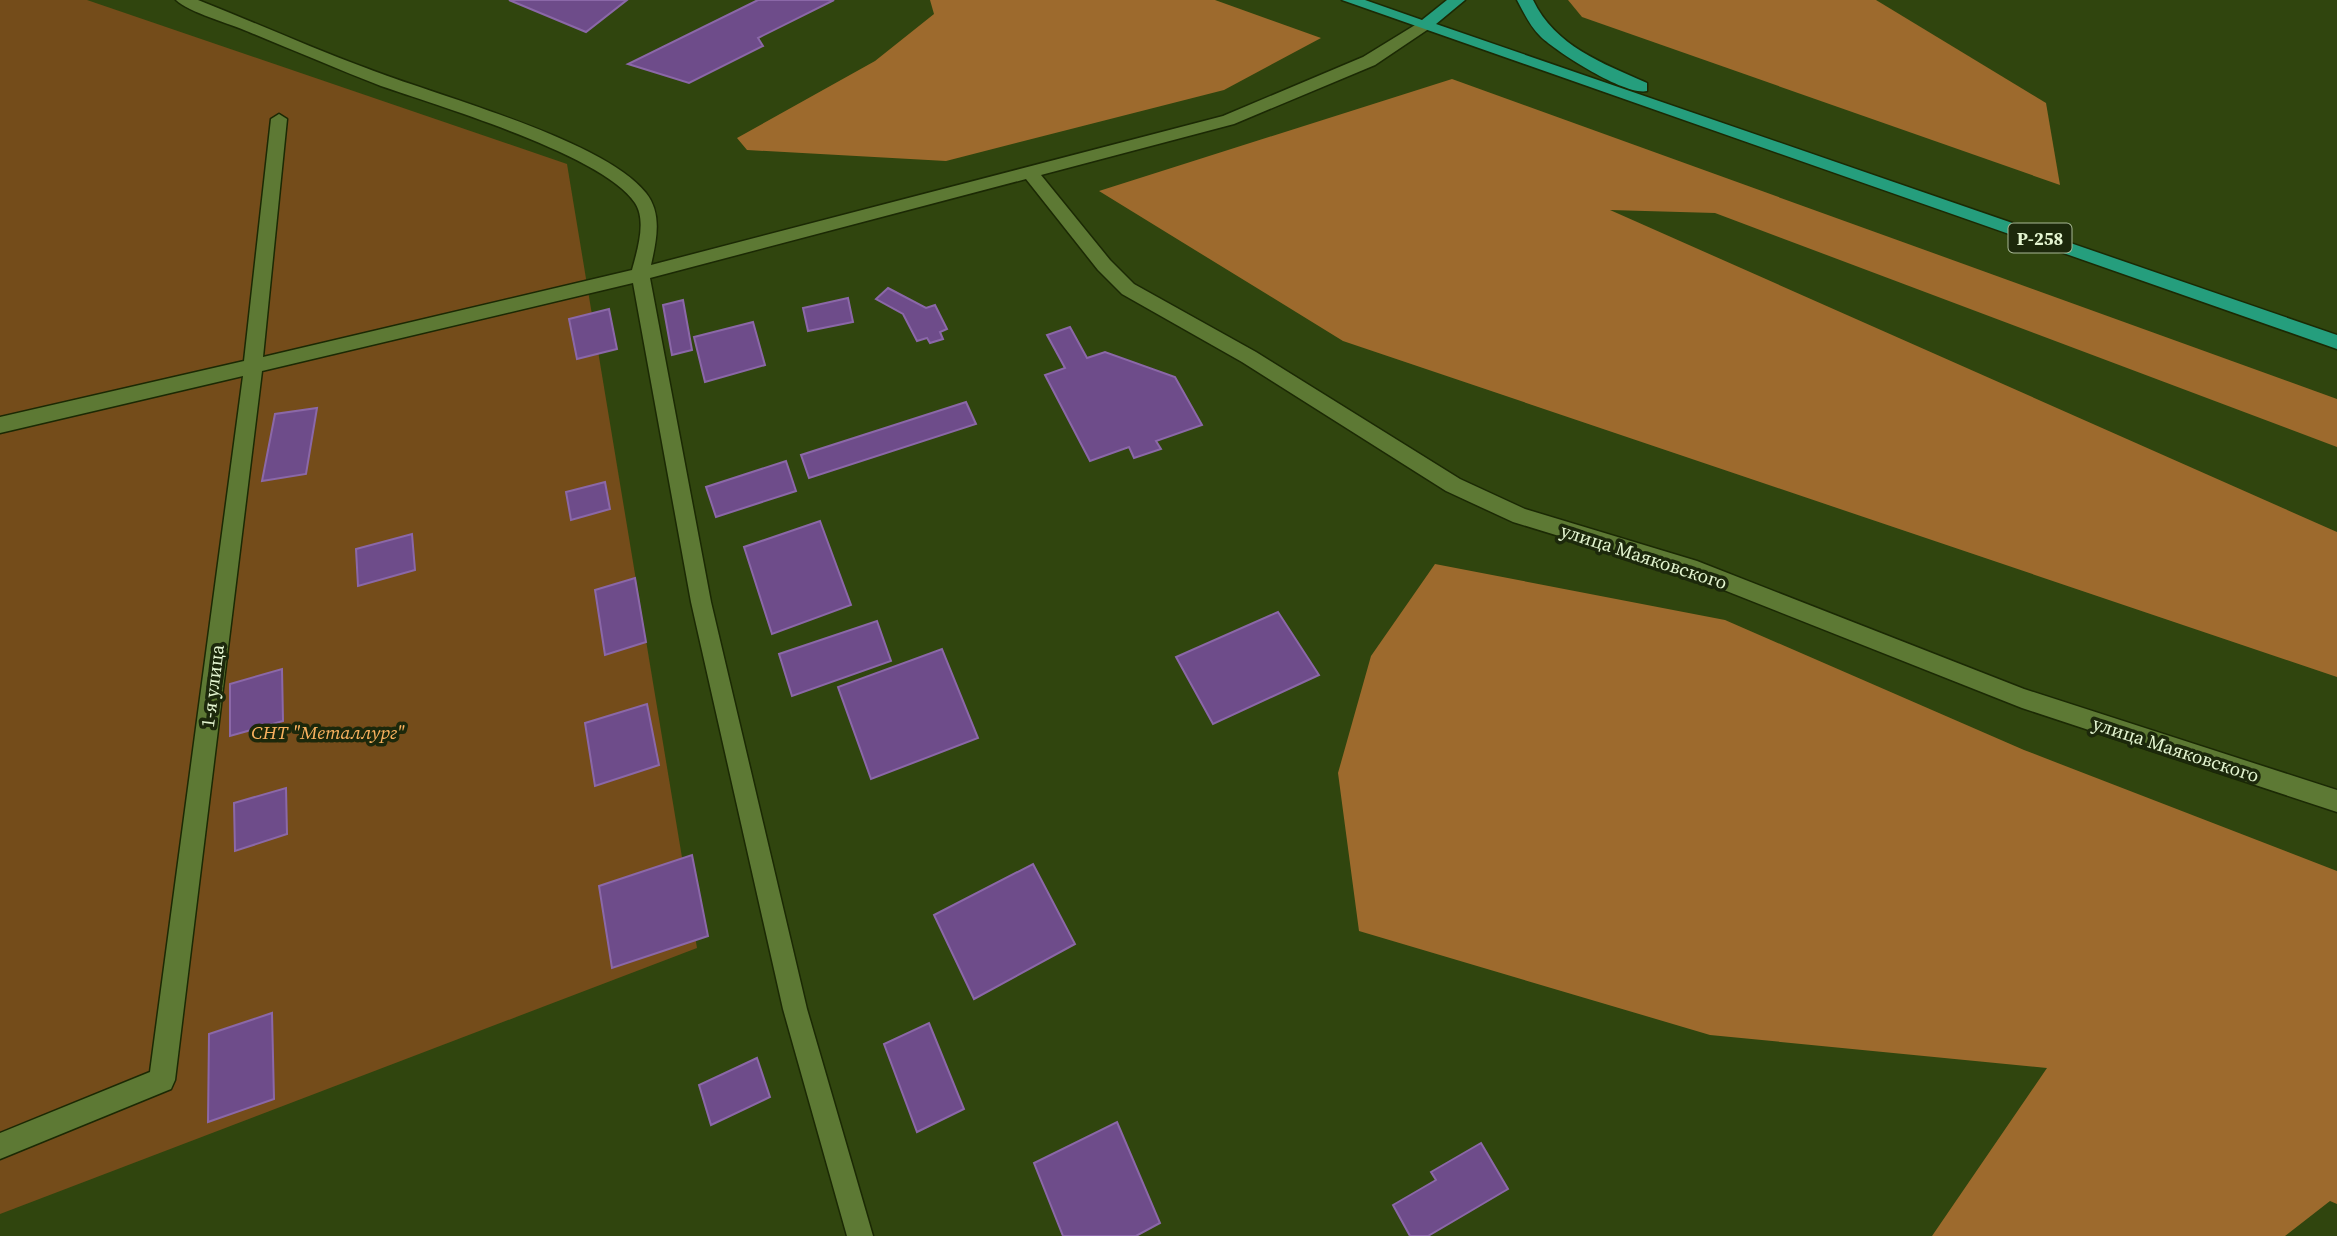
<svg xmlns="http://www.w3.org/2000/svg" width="2337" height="1236" font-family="'Source Serif 4',serif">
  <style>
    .green { fill: #744c1a }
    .forest { fill: #9d6a2d }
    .building { fill: #6e4c8a; stroke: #8b68a8; stroke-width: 2 }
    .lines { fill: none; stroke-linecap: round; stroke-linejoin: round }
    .minor-casing { stroke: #1b2904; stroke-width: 3 }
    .major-casing { stroke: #1b2904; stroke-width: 3 }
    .minor { fill: #5d7934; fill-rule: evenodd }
    .major { fill: #259e7d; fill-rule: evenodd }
    .labels { text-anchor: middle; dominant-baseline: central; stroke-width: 7; stroke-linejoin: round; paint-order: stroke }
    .shield { fill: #1c280b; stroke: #a8b896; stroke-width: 2 }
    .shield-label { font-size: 18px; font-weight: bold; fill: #e4f5d1 }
    .street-label { font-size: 19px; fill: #e4f5d1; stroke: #1c280b }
    .park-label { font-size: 19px; font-style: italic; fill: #fab25f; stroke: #1c280b }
  </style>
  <rect width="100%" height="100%" fill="#30450e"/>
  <path class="green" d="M0,0H87L567,164L697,948L0,1214Z"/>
  <g class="forest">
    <path d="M930,0H1215L1321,38L1224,90L946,161L747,150L737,138L875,61L934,14Z"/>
    <path d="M1568,0H1876L2046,103L2060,185L1582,17Z"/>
    <path d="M1452,79L2337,399V447L1715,213L1610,210L2337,532V677L1343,341L1099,191Z"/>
    <path d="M1435,564L1725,620L2024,750L2337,871V1204L2330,1201L2285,1236H1932L2047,1068L1710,1035L1359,931L1338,773L1371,656Z"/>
  </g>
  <g class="building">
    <path d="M509,0H627L586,32Z"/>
    <path d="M758,0H834L758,38L763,46L689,83L628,64Z"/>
    <path d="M888,288L926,308L935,305L947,329L940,332L943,339L930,343L927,338L917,341L903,314L876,299Z"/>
    <path d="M848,298L853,322L808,331L803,308Z"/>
    <path d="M683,300L692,350L672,355L663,305Z"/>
    <path d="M609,309L617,349L577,359L569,319Z"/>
    <path d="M753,322L765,365L705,382L694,337Z"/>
    <path d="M1070,327L1087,358L1105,352L1175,377L1202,425L1156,441L1161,449L1134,458L1129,447L1090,461L1045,375L1065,368L1047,335Z"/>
    <path d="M966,402L976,424L809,478L801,455Z"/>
    <path d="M317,408L306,474L262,481L275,414Z"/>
    <path d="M786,461L796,491L716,517L706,487Z"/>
    <path d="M605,482L610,509L571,520L566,492Z"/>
    <path d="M820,521L851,605L772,634L744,547Z"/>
    <path d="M412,534L415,570L358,586L356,549Z"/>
    <path d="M635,578L646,642L605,655L595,590Z"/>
    <path d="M1278,612L1319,675L1213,724L1176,657Z"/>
    <path d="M877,621L891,661L792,696L779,654Z"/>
    <path d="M942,649L978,738L871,779L838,687Z"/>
    <path d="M282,669L283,721L230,736V684Z"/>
    <path d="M647,704L659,765L595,786L585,723Z"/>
    <path d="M286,788L287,834L235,851L234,803Z"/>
    <path d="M692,855L708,936L612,968L599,886Z"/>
    <path d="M1033,864L1075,944L974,999L934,915Z"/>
    <path d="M272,1013L274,1099L208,1122L209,1034Z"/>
    <path d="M929,1023L964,1109L917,1132L884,1044Z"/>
    <path d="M757,1058L770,1097L711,1125L699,1085Z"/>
    <path d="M1117,1122L1160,1223L1136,1236H1063L1034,1163Z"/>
    <path d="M1481,1143L1508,1189L1428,1236H1410L1393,1205L1436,1180L1431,1172Z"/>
  </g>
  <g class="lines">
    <g class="minor-casing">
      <path id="minor" d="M176,0H198C254,22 309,47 366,68C434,95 603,139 646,193C663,214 656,242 651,265L1223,116L1363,57L1420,22H1430V28L1375,65L1234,124L1041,175L1110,260L1134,284L1256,352L1460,479L1525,509L1697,561L2024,689L2337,790V812L2022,708L1686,575L1513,522L1446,491L1242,362L1122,294L1098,270L1026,179L650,278L711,602L807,1009L873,1236H847L783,1009L691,602L633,283L262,371L175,1080L171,1089L0,1159V1133L150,1072L243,376L0,433V417L244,361L271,119L279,114L287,119L263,357L632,270C637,251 647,221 635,203C604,155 438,106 381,86C337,69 293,50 249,32C231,24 188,12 176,0Z"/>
    </g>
    <g class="major-casing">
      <g id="major">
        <path d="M1342,0H1365L1422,20L1447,0H1465L1436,24L2337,335V349Z"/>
        <path d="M1517,0H1533C1555,46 1602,63 1647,83V91C1625,96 1557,52 1541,37C1530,26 1524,13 1517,0Z"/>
      </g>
    </g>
    <use href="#minor" class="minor"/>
    <use href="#major" class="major"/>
  </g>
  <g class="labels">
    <rect class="shield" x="2008.5" y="223.5" width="63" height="29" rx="5"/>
    <g class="shield-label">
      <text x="2040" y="238">Р-258</text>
    </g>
    <g class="street-label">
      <text transform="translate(1644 556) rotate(18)">улица Маяковского</text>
      <text transform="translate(212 686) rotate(-83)">1-я улица</text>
      <text transform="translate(2176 749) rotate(18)">улица Маяковского</text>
    </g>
    <g class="park-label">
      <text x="328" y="732">СНТ "Металлург"</text>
    </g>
  </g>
</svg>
